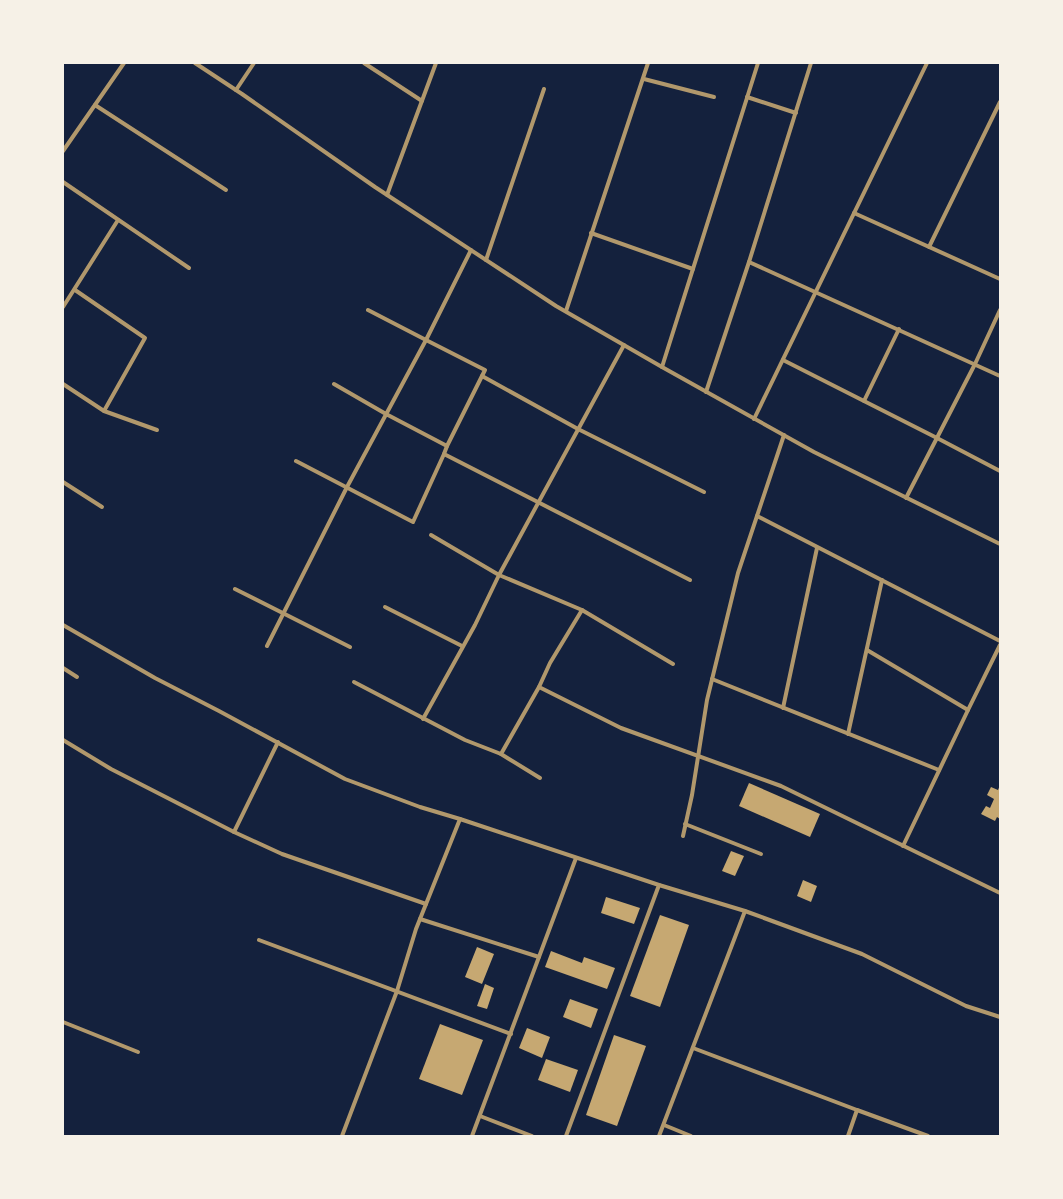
<svg xmlns="http://www.w3.org/2000/svg" width="1063" height="1199" font-family="'DM Sans',sans-serif">
  <style>
    .building { fill: #c6a872 }
    .lines { fill: none; stroke-linecap: round; stroke-linejoin: round }
    .minor { stroke: #b1986c; stroke-width: 4 }
  </style>
  <rect width="100%" height="100%" fill="#14213d"/>
  <g class="building">
    <path d="M749,783L820,814L810,837L739,806Z"/>
    <path d="M1000,785V819L997,817L995,821L981,814L986,806L990,808L994,799L987,795L991,787L998,790Z"/>
    <path d="M731,851L744,856L735,876L722,871Z"/>
    <path d="M803,880L817,886L811,902L797,896Z"/>
    <path d="M606,897L640,908L634,924L601,913Z"/>
    <path d="M660,915L689,925L660,1007L630,996Z"/>
    <path d="M477,947L494,954L482,984L465,977Z"/>
    <path d="M551,951L582,963L584,957L615,968L607,989L545,967Z"/>
    <path d="M485,984L494,988L487,1009L477,1006Z"/>
    <path d="M570,999L598,1009L591,1028L563,1017Z"/>
    <path d="M440,1024L483,1040L462,1095L419,1079Z"/>
    <path d="M527,1028L550,1037L542,1058L519,1048Z"/>
    <path d="M614,1035L646,1046L617,1126L586,1115Z"/>
    <path d="M546,1059L578,1070L570,1092L538,1080Z"/>
  </g>
  <g class="lines">
    <g class="minor">
      <path d="M195,63L242,94L375,187L556,306L662,367L814,452L1000,544"/>
      <path d="M364,63L422,101"/>
      <path d="M644,79L714,97"/>
      <path d="M236,90L254,63"/>
      <path d="M747,97L796,113"/>
      <path d="M95,105L226,190"/>
      <path d="M63,151L124,63"/>
      <path d="M63,182L189,268"/>
      <path d="M387,195L436,63"/>
      <path d="M854,213L1000,279"/>
      <path d="M591,233L693,269"/>
      <path d="M929,247L1000,102"/>
      <path d="M486,260L544,89"/>
      <path d="M749,262L811,63"/>
      <path d="M75,290L145,338L104,411L157,430"/>
      <path d="M63,307L118,220"/>
      <path d="M368,310L426,340L471,250"/>
      <path d="M566,311L648,63"/>
      <path d="M624,345L499,575L582,610L673,664"/>
      <path d="M783,360L937,438L1000,471"/>
      <path d="M662,367L758,63"/>
      <path d="M482,376L578,429L704,492"/>
      <path d="M63,384L104,411"/>
      <path d="M706,392L749,262L1000,376"/>
      <path d="M864,401L899,329"/>
      <path d="M754,419L927,63"/>
      <path d="M447,446L444,454L690,580"/>
      <path d="M296,461L413,522L444,454"/>
      <path d="M63,482L102,507"/>
      <path d="M906,498L975,364L1000,310"/>
      <path d="M757,516L1000,641"/>
      <path d="M235,589L350,647"/>
      <path d="M385,607L462,646"/>
      <path d="M582,610L550,663L539,687L621,728L781,786L1000,893"/>
      <path d="M63,625L155,678L219,711L345,779L420,807L460,819"/>
      <path d="M267,646L345,491L347,487L426,340L485,370L447,446L386,414L334,384"/>
      <path d="M867,650L968,710"/>
      <path d="M63,668L77,677"/>
      <path d="M712,679L939,770"/>
      <path d="M354,682L465,740L501,754"/>
      <path d="M539,687L501,754L540,778"/>
      <path d="M783,708L817,548"/>
      <path d="M423,719L475,625L499,575L431,535"/>
      <path d="M848,734L882,580"/>
      <path d="M63,740L111,769L234,832L282,854L426,904"/>
      <path d="M685,824L761,854"/>
      <path d="M234,832L278,742"/>
      <path d="M683,836L692,795L707,700L738,573L784,435"/>
      <path d="M903,846L968,710L1000,645"/>
      <path d="M659,885L745,911L862,954L966,1006L1000,1017"/>
      <path d="M420,919L539,957"/>
      <path d="M259,940L511,1034"/>
      <path d="M63,1022L138,1052"/>
      <path d="M693,1048L857,1110"/>
      <path d="M480,1116L532,1136"/>
      <path d="M664,1125L691,1136"/>
      <path d="M342,1136L397,991L416,929L460,819L659,885L566,1136"/>
      <path d="M472,1136L576,858"/>
      <path d="M659,1136L745,911"/>
      <path d="M848,1136L857,1110L928,1136"/>
    </g>
  </g>
  <rect width="1063" height="1199" fill="none" stroke="#f6f1e7" stroke-width="128"/>
</svg>
